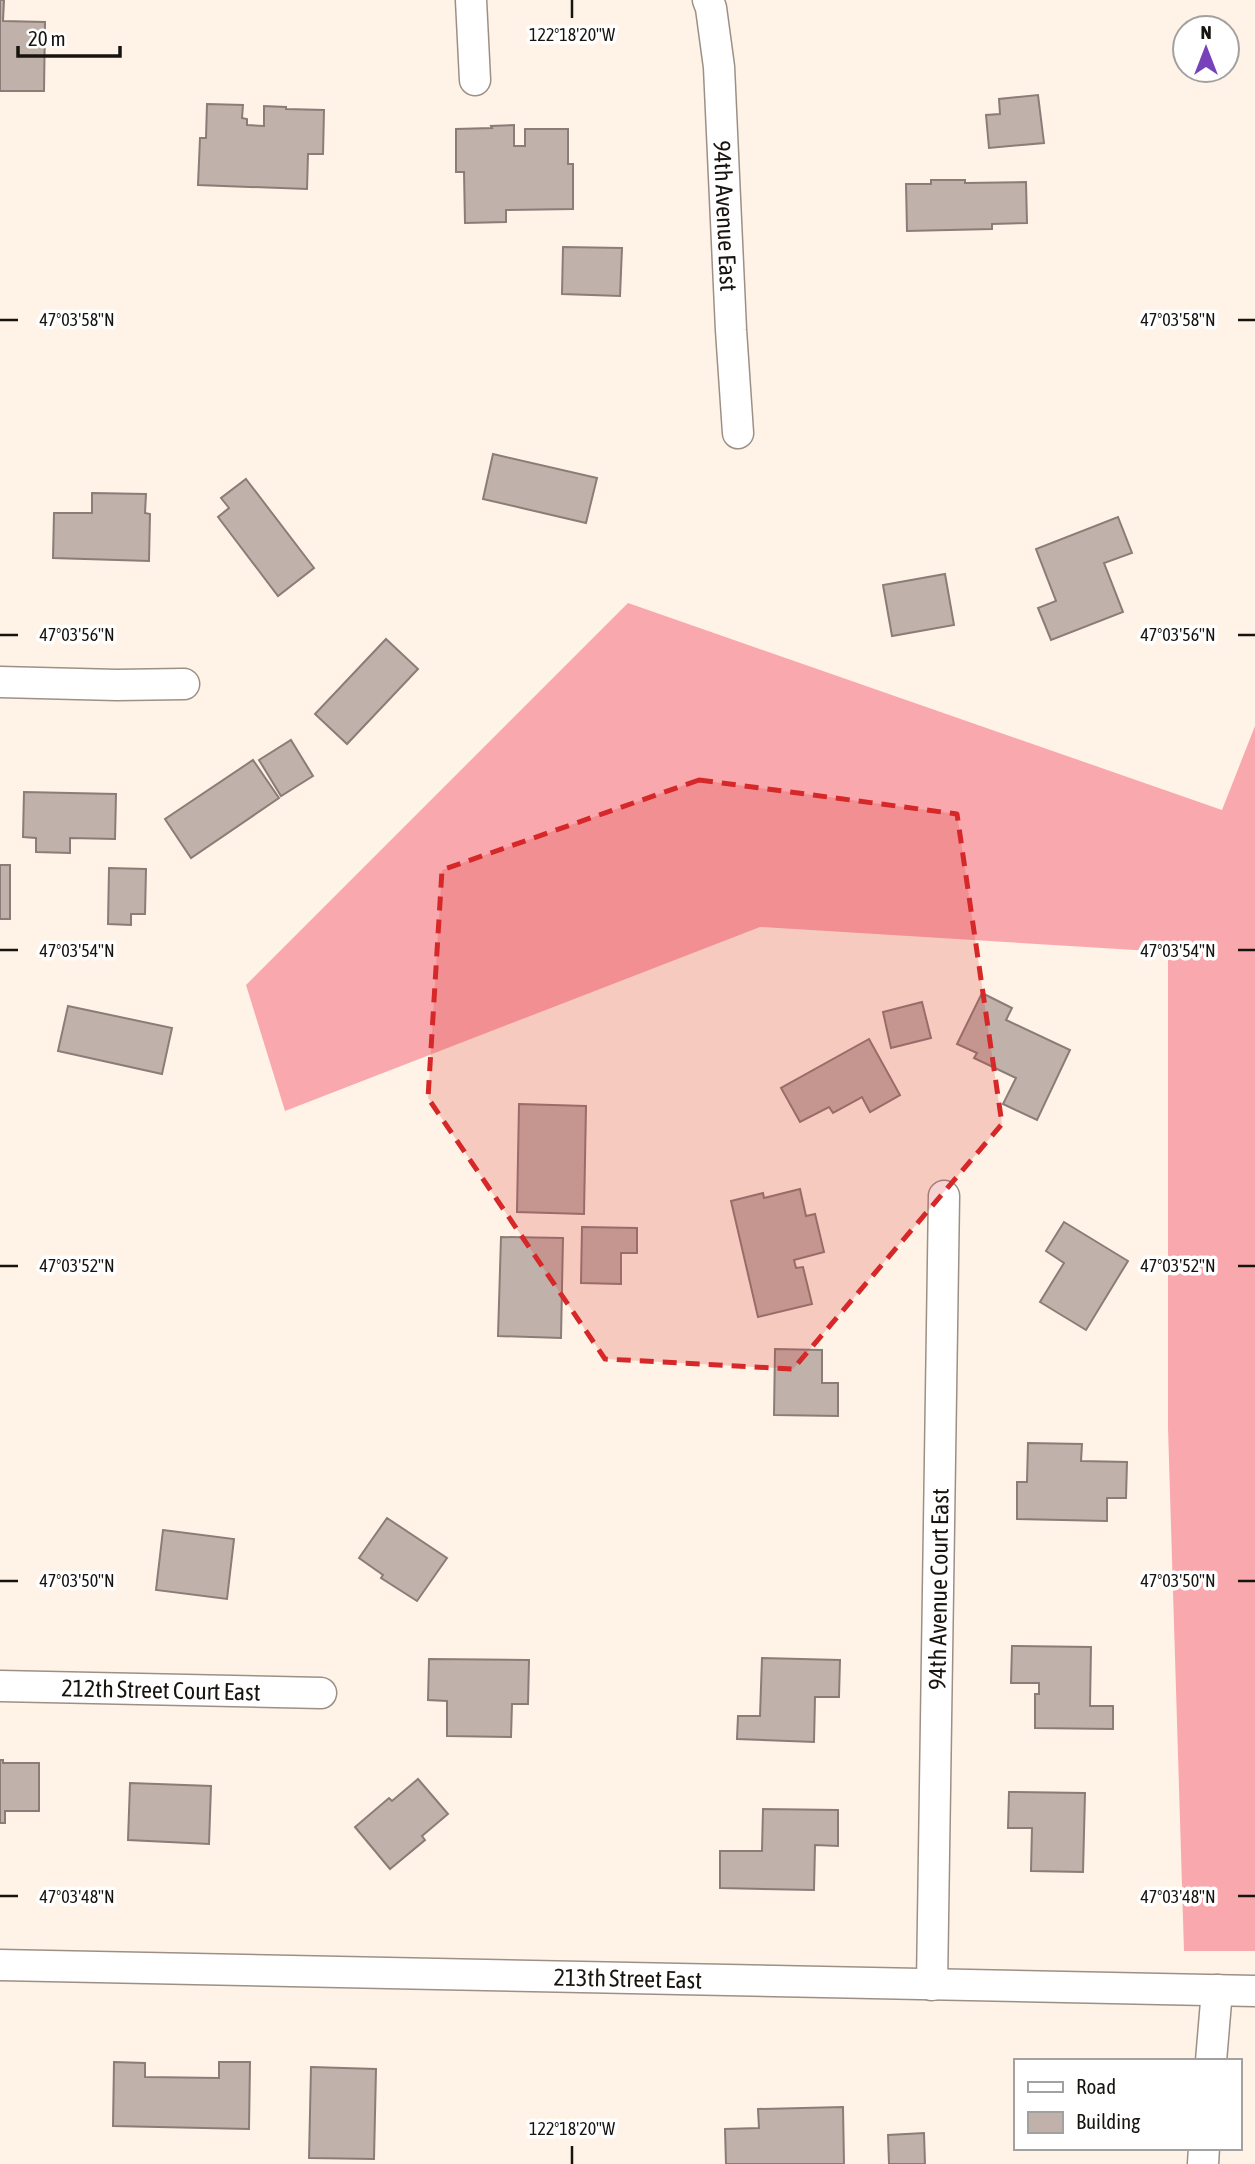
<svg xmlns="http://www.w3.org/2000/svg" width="1255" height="2164" font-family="'Asap Condensed',sans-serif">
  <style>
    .forest { fill: #f9a9ae }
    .building { fill: #c1b1ab; stroke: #8b7c77; stroke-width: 2 }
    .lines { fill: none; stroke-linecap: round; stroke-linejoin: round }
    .street-casing { stroke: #9c9086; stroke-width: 33 }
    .street { stroke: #fff; stroke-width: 30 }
    .marked { fill: #d62828; fill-opacity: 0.2; stroke: #d62828; stroke-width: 5; stroke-dasharray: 14 9; stroke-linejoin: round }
    .ticks { fill: none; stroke: #17130f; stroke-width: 2.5 }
    .labels { text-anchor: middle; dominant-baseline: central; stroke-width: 7; stroke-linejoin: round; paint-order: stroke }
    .street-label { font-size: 24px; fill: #17130f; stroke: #fff }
    .ticks-label { font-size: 18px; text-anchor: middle; fill: #17130f; stroke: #fff; stroke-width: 7; stroke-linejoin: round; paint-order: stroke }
  </style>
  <rect width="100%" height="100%" fill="#fff3e7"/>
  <path class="forest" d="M628,603L1222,810L1255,726V1951H1184L1168,1428V952L760,927L285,1111L246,985Z"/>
  <g class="building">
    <path d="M0,0H4L3,21L45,22L44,91H0Z"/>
    <path d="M1038,95L1044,143L989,148L986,115L1000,114L999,99Z"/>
    <path d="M207,104L243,105L242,118L247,119V125L264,126V106L286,107V109L324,110L323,154H308L307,189L198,185L200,138H206Z"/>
    <path d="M514,125V146H525V129H568V164H573V209L506,210V222L465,223L464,172H456V129L492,128L491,126Z"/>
    <path d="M931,180H965V183L1026,182L1027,223L992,224V229L907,231L906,184H931Z"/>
    <path d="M563,247L622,248L620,296L562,294Z"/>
    <path d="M493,454L597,478L586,523L483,499Z"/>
    <path d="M246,479L314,568L278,596L218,517L229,508L221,498Z"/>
    <path d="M92,493L146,494L145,513L150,514L149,561L53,558L54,513H92Z"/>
    <path d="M1118,517L1132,553L1104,563L1123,612L1051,640L1038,608L1056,601L1036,549Z"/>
    <path d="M945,574L954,625L892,636L883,585Z"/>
    <path d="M386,639L418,669L347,744L315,714Z"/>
    <path d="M291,740L313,776L281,796L259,760Z"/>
    <path d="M253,760L279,798L191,858L165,819Z"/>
    <path d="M24,792L116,794L115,839L70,838V853L36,852V838L23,837Z"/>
    <rect x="0" y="865" width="10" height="54"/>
    <path d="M109,868L146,869L145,914H131V925L108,924Z"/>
    <path d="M982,993L1012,1008L1006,1020L1070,1050L1037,1120L1003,1104L1016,1078L974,1058L977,1053L957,1044Z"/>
    <path d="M922,1002L931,1038L891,1048L883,1012Z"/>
    <path d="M68,1006L172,1028L162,1074L58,1051Z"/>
    <path d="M869,1039L900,1095L870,1112L862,1097L833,1113L829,1107L800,1122L781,1088Z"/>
    <path d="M519,1104L586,1106L584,1214L517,1212Z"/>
    <path d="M800,1189L806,1216L815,1214L824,1252L794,1260L796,1268L803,1267L812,1304L758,1317L731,1201L763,1193L764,1198Z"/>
    <path d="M1064,1222L1128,1261L1086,1330L1040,1302L1064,1263L1046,1251Z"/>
    <path d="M582,1227L637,1228V1253H621V1284L581,1283Z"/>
    <path d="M501,1237L563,1238L561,1338L498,1336Z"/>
    <path d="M775,1349L822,1350V1383H838V1416L774,1415Z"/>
    <path d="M1028,1443L1082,1444L1081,1461L1127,1462L1126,1498H1107V1521L1017,1519V1482H1027Z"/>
    <path d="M387,1518L447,1558L417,1601L381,1578L383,1575L359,1558Z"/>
    <path d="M163,1530L234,1539L227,1599L156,1590Z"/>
    <path d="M1012,1646L1091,1647L1090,1706H1113V1729L1035,1728V1694H1039V1683H1011Z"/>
    <path d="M762,1658L840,1660L839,1697H815L814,1742L737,1739L738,1716H760Z"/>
    <path d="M429,1659L529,1660L528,1704H512L511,1737L447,1736V1701L428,1700Z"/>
    <path d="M0,1760H3V1763H39V1811H5V1823H0Z"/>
    <path d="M418,1779L448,1814L422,1836L425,1840L390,1869L355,1827L389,1798L392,1801Z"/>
    <path d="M130,1783L211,1786L209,1844L128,1840Z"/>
    <path d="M1009,1792L1085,1793L1083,1872L1031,1871L1032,1828H1008Z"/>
    <path d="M763,1809L838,1810V1846L815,1845L814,1890L720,1888V1851H762Z"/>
    <path d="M114,2062L145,2063V2077L219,2078V2062H250L249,2129L113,2126Z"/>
    <path d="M311,2067L376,2069L374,2159L309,2158Z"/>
    <path d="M843,2107L844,2164H726L725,2129L759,2128L758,2109Z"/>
    <path d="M924,2133L925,2164H889L888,2135Z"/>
  </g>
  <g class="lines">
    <g class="street-casing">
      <g id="street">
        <path d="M471,0L475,80"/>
        <path id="s1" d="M708,0L711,8L719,67L731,330L738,433"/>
        <path d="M0,682L117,685L184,684"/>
        <path id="s2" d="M0,1686L321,1693"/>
        <path id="s3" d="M0,1965L1255,1991"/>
        <path id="s4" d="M932,1985L944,1196"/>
        <path d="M1211,2061L1217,1990"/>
        <path d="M1203,2164L1204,2148"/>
      </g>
    </g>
    <use href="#street" class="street"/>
  </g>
  <path class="marked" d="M699,780L957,814L1002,1124L793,1369L605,1359L428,1098L442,870Z"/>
  <path class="ticks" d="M572,0V18M0,320H18M1238,320H1255M0,635H18M1238,635H1255M0,950H18M1238,950H1255M0,1266H18M1238,1266H1255M0,1581H18M1238,1581H1255M0,1896H18M1238,1896H1255M572,2146V2164"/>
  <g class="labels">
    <g class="street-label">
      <text stroke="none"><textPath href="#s1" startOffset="217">94th Avenue East</textPath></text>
      <text stroke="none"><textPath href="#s4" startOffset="396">94th Avenue Court East</textPath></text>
      <text stroke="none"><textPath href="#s2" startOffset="161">212th Street Court East</textPath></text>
      <text stroke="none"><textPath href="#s3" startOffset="628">213th Street East</textPath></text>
    </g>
  </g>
  <g class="ticks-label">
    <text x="572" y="41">122°18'20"W</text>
    <text x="77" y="326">47°03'58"N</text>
    <text x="1178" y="326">47°03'58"N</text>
    <text x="77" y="641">47°03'56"N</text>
    <text x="1178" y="641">47°03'56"N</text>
    <text x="77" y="957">47°03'54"N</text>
    <text x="1178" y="957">47°03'54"N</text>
    <text x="77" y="1272">47°03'52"N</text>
    <text x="1178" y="1272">47°03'52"N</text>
    <text x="77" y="1587">47°03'50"N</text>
    <text x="1178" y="1587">47°03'50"N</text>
    <text x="77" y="1903">47°03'48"N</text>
    <text x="1178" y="1903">47°03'48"N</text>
    <text x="572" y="2135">122°18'20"W</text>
  </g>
  <rect x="1014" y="2059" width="228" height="91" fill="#ffffff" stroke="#a2a19f" stroke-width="2"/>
  <rect x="1028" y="2082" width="35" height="10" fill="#ffffff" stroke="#a2a19f" stroke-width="2"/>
  <text x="1076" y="2094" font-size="21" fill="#17130f">Road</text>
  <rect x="1028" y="2112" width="35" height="21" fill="#c1b1ab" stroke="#a2a19f" stroke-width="2"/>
  <text x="1076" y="2129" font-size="21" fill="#17130f">Building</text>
  <g transform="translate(1206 49)"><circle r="33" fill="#ffffff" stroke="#a2a19f" stroke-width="2"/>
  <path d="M0-5L12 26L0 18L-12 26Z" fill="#7742b9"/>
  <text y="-10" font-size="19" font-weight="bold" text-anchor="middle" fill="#17130f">N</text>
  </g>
  <path d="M18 46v10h102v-10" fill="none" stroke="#17130f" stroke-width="3.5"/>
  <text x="28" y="46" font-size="21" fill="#17130f" stroke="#ffffff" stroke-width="5" paint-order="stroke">20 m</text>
</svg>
